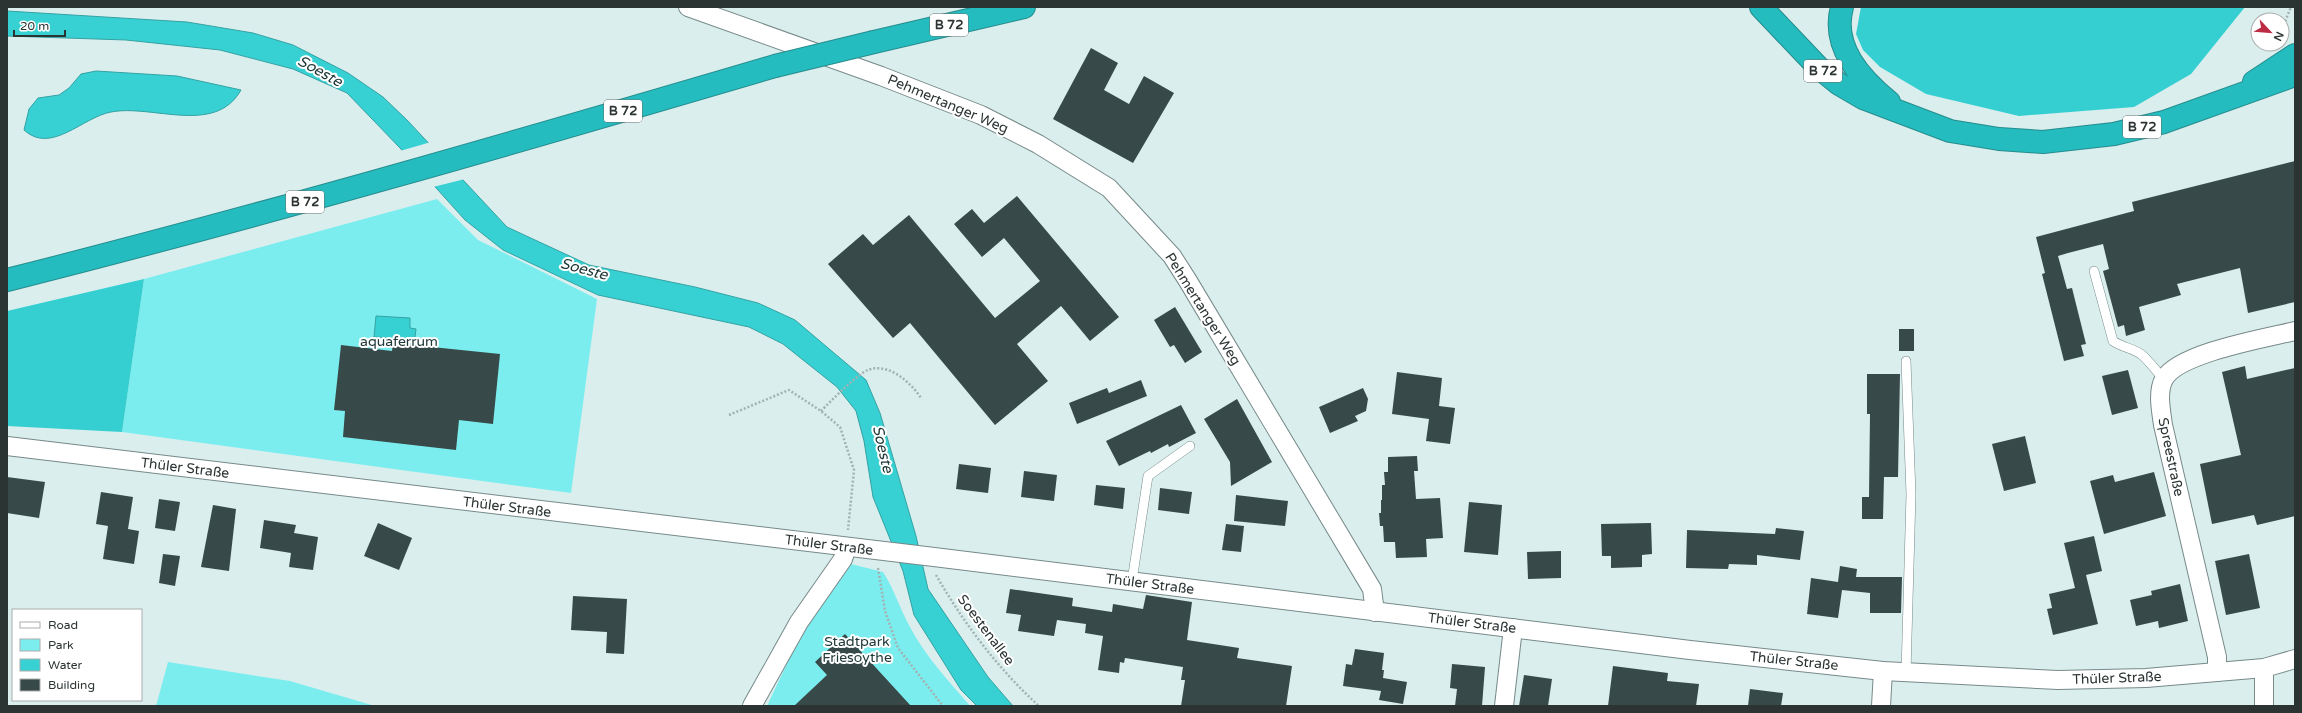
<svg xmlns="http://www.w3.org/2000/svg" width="2302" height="713" font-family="'Varela Round',sans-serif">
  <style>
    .green { fill: #7cedee }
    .forest { fill: #35cfd1 }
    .water { fill: #38d1d3; stroke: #34a2a3 }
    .pier { fill: #daeeee }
    .building { fill: #384949 }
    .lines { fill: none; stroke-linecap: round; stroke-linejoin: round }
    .lane-casing { stroke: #778989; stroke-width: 10 }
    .street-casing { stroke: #778989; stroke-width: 20 }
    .highway-casing { stroke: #268c8d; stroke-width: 24 }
    .path { stroke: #a2b2b2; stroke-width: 2.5; stroke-dasharray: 2 2; stroke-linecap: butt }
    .lane { stroke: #fff; stroke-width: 9 }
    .street { stroke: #fff; stroke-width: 18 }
    .highway { stroke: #24bcbe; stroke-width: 22 }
    .highway-bridge-casing { stroke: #268c8d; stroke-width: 24; stroke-linecap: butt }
    .highway-bridge { stroke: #24bcbe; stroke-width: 22 }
    .labels { text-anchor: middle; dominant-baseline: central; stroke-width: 4; stroke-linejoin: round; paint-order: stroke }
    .shield { fill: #fff; stroke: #6b7070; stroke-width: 1 }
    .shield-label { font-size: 13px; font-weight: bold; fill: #2b3333 }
    .street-label { font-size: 14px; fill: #2b3333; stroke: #fff }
    .park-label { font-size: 14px; fill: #203939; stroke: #fff }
    .water-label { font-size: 15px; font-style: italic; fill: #1d3636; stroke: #fff }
  </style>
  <rect width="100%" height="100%" fill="#daeeee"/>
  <g class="green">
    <path d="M437,199L478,240L597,299L571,493L122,432L144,279Z"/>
    <path d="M851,564L883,572C895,591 900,609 910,627C925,656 949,681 970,706H767L806,623Z"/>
    <path d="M168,662L290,681L375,706H156Z"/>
  </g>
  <g class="forest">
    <path d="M1861,7H2245L2191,74L2134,107L2019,116L1926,94L1880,67L1863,50L1856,34Z"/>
    <path d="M144,279L122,432L7,426V311Z"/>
  </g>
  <g class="water">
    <path d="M7,11L187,22L253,33L293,45L348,73L383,97L407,120L507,227L589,265L695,287L758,303L795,320L866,380L880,413L916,536L928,589L988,677L1013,706H977L961,690L914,615L903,571L873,497L864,441L856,411L837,387L783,344L749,327L598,295L503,250L465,220L400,148L347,93L293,69L220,50L126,40L7,36Z"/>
    <path d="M96,71L177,76L241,90C215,136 153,104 111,112C83,117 51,155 24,130L29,109L38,98L59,95L69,88L81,74Z"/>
    <path d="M376,316L410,318V328L416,329L414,345L407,344V339L374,337Z"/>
  </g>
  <path class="pier" d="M431,142L465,179L433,187L400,151Z"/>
  <g class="building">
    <path d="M1091,48L1118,63L1104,90L1129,104L1144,76L1174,93L1133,163L1053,119Z"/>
    <path d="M2295,161V302L2248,313L2240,268L2177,284L2181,295L2139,307L2145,330L2126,336L2124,325L2118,327L2103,271L2109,269L2103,244L2068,253L2058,256L2067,289L2072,288L2086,344L2081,345L2084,356L2064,361L2042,274L2045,273L2036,237L2134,211L2132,202Z"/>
    <path d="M1017,196L1119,317L1090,341L1061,306L1017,344L1048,381L995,425L910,323L893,338L828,264L863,234L873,245L909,215L995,318L1040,281L1004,238L982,257L954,224L972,209L984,223Z"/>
    <path d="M1175,307L1202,352L1185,363L1174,345L1170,347L1154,320Z"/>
    <rect x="1899" y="329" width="15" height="22"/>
    <path d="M393,343L500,354L493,424L459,420L456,450L343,437L345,411L334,410L341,345L392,351Z"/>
    <path d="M2245,366L2247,379L2295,368V516L2257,525L2254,515L2212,524L2200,464L2241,455L2222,372Z"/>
    <path d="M2128,370L2138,408L2112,415L2102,376Z"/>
    <path d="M1397,372L1442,378L1439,406L1455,408L1450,444L1426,441L1429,419L1392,414Z"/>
    <path d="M1867,374H1900L1898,477H1884L1883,519H1862V497H1869L1870,414H1867Z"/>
    <path d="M1141,380L1147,396L1077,424L1069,403L1107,388L1109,393Z"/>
    <path d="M1363,388L1368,399L1366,411L1355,416L1358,421L1330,433L1319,407Z"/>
    <path d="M1237,399L1272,462L1231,486L1230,462L1204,419Z"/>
    <path d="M1181,405L1196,433L1169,447L1168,444L1151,453L1150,451L1119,466L1106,441Z"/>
    <path d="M2025,436L2036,483L2004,491L1992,444Z"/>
    <path d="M1417,456L1418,471H1414L1416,499L1440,498L1443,538L1426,539L1427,557L1396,558L1395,542H1384L1383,526H1380L1379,513H1381V500H1382V485H1385L1384,472H1388V457Z"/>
    <path d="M959,464L991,468L988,493L956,489Z"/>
    <path d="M1024,471L1057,475L1054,501L1021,497Z"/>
    <path d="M2154,472L2166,516L2104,534L2090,481L2113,475L2115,482Z"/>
    <path d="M7,477L45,482L39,518L7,513Z"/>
    <path d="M1096,485L1125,488L1123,509L1094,505Z"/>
    <path d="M1160,488L1192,492L1189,514L1158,510Z"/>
    <path d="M101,492L133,497L128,529L139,531L134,564L103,559L108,526L96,524Z"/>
    <path d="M1236,495L1288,501L1285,526L1234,521Z"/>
    <path d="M159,499L180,502L175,531L155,528Z"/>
    <path d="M1469,502L1502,505L1498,555L1464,552Z"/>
    <path d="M213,505L236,509L229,571L201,567Z"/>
    <path d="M264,520L296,525L294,533L318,537L313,570L289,567L291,553L260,548Z"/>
    <path d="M378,523L412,538L399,570L364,556Z"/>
    <path d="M1651,523L1652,554L1642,555V567L1611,568V556H1602L1601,524Z"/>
    <path d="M1226,524L1244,526L1241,552L1222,550Z"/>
    <path d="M1776,528L1804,531L1800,560L1757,555V565L1729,564L1728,569L1686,568L1687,530L1775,534Z"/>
    <path d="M2094,536L2102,571L2086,575L2098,624L2053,635L2047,609L2052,608L2049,594L2075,588L2064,543Z"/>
    <path d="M1561,551V578L1528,579L1527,552Z"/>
    <path d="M163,554L180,556L175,586L159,583Z"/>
    <path d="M2249,554L2260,608L2226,615L2215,561Z"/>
    <path d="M1840,566L1857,569L1856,577H1902L1901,613H1870V593L1842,590L1838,618L1807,614L1811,578L1838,582Z"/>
    <path d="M2180,584L2188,621L2159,628L2158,621L2136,626L2130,600L2152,595L2151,591Z"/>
    <path d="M1010,589L1073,598L1072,606L1112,612L1113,604L1143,609L1146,595L1192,602L1187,640L1239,648L1237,658L1292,666L1286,706H1181L1185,680H1181L1183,667L1125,658L1124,663L1120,662L1119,673L1098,670L1103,636L1085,633L1086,624L1057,620L1054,636L1018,631L1021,615L1006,613Z"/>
    <path d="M573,596L627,599L624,654L606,653L607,632L571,630Z"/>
    <path d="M845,634L911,706H794L827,675L815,662Z"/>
    <path d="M1355,649L1384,653L1382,670H1384L1383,678L1407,682L1403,704L1379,700L1381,691L1343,686L1346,664L1352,665Z"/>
    <path d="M1452,664L1485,667L1482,706H1455L1457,689L1450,688Z"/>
    <path d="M1613,666L1668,673L1667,681L1699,684L1696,706H1608Z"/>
    <path d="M1524,675L1552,679L1548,706H1519Z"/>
    <path d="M1750,689L1783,693L1781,706H1748Z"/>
  </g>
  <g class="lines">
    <g class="lane-casing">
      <g id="lane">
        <path d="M2094,271L2113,341C2122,347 2137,350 2142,355C2150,362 2156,371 2164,379"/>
        <path d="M1906,361L1911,494L1906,673"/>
        <path d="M1132,581L1148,476L1190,446"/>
      </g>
    </g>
    <g class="street-casing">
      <g id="street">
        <path d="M688,7L881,76L981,115L1038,144L1109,188L1172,256L1188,281L1372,589L1375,612"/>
        <path d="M7,446L934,557L1690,650L1883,671L2058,680L2146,678L2264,668L2295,659"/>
        <path d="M2264,668V706"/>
        <path d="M2217,672V657L2163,425C2161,410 2157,392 2164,379C2178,353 2266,338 2295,331"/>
        <path d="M752,706L799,622L843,559L847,547"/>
        <path d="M1504,706L1513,628"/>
        <path d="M1881,706L1883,671"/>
      </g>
    </g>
    <g class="highway-casing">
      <g id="highway">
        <path d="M1761,7L1818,67L1839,84L1863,98L1950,131L1999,139L2043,142L2114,134L2164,122L2295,75"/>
        <path d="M1842,7C1831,47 1861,79 1889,102"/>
        <path d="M874,42L1024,7"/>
        <path d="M2254,82L2295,55"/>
        <path d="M7,280C265,215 520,141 775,66"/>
      </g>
    </g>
    <g class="path">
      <path d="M2283,41L2284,24L2291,7"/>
      <path d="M821,411C830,402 857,374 868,370C889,362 911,383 921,398"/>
      <path d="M729,415L789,390L821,411L840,427L854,470L848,530"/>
      <path d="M878,568L885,611L898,648L943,706"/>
      <path d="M936,575C963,622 998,669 1039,706"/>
    </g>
    <use href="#lane" class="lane"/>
    <use href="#street" class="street"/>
    <use href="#highway" class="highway"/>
    <g class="highway-bridge-casing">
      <path id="highway-bridge" d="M775,66L874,42"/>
    </g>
    <use href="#highway-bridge" class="highway-bridge"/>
  </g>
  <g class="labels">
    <g class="shield">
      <rect x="930" y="14" width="38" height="22" rx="3"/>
      <rect x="1804" y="60" width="38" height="22" rx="3"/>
      <rect x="604" y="100" width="38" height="22" rx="3"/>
      <rect x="2123" y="116" width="38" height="22" rx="3"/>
      <rect x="286" y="191" width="38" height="22" rx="3"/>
    </g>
    <g class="shield-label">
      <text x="949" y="25">B 72</text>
      <text x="1823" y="71">B 72</text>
      <text x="623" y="111">B 72</text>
      <text x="2142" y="127">B 72</text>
      <text x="305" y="202">B 72</text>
    </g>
    <g class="street-label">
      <text transform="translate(948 104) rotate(23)">Pehmertanger Weg</text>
      <text transform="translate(1203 309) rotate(58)">Pehmertanger Weg</text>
      <text transform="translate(2171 457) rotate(78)">Spreestraße</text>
      <text transform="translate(185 468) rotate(7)">Thüler Straße</text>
      <text transform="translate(507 507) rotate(7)">Thüler Straße</text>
      <text transform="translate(829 545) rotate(7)">Thüler Straße</text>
      <text transform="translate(1150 584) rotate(7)">Thüler Straße</text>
      <text transform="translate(1472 623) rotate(7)">Thüler Straße</text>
      <text transform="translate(986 630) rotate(53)">Soestenallee</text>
      <text transform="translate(1794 661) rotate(6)">Thüler Straße</text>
      <text transform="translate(2117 678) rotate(-2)">Thüler Straße</text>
    </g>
    <g class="park-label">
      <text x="399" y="341">aquaferrum</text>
      <text x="857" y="641">Stadtpark<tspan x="857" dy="16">Friesoythe</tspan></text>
    </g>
    <g class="water-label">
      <text transform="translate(320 71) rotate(29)">Soeste</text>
      <text transform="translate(584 269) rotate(15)">Soeste</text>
      <text transform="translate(883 449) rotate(77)">Soeste</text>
    </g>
  </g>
  <rect width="2302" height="713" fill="none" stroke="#2b3333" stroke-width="16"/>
  <rect x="12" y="609" width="130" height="92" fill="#ffffff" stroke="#aaadad"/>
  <rect x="20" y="622" width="20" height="6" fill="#ffffff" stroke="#aaadad"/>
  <text x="48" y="629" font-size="12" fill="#2b3333">Road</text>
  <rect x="20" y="639" width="20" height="12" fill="#7cedee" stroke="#aaadad"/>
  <text x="48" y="649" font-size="12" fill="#2b3333">Park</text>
  <rect x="20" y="659" width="20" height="12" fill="#38d1d3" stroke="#aaadad"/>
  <text x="48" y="669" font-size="12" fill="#2b3333">Water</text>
  <rect x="20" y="679" width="20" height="12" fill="#384949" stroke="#aaadad"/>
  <text x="48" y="689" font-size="12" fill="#2b3333">Building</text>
  <g transform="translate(2270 32) rotate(116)"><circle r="19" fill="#ffffff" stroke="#aaadad"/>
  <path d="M0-3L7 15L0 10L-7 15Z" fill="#bd2c45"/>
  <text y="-6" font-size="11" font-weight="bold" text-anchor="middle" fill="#2b3333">N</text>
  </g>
  <path d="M14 30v6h51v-6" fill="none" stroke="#2b3333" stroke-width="2"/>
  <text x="20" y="30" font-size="12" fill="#2b3333" stroke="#ffffff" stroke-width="3" paint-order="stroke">20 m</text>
</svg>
